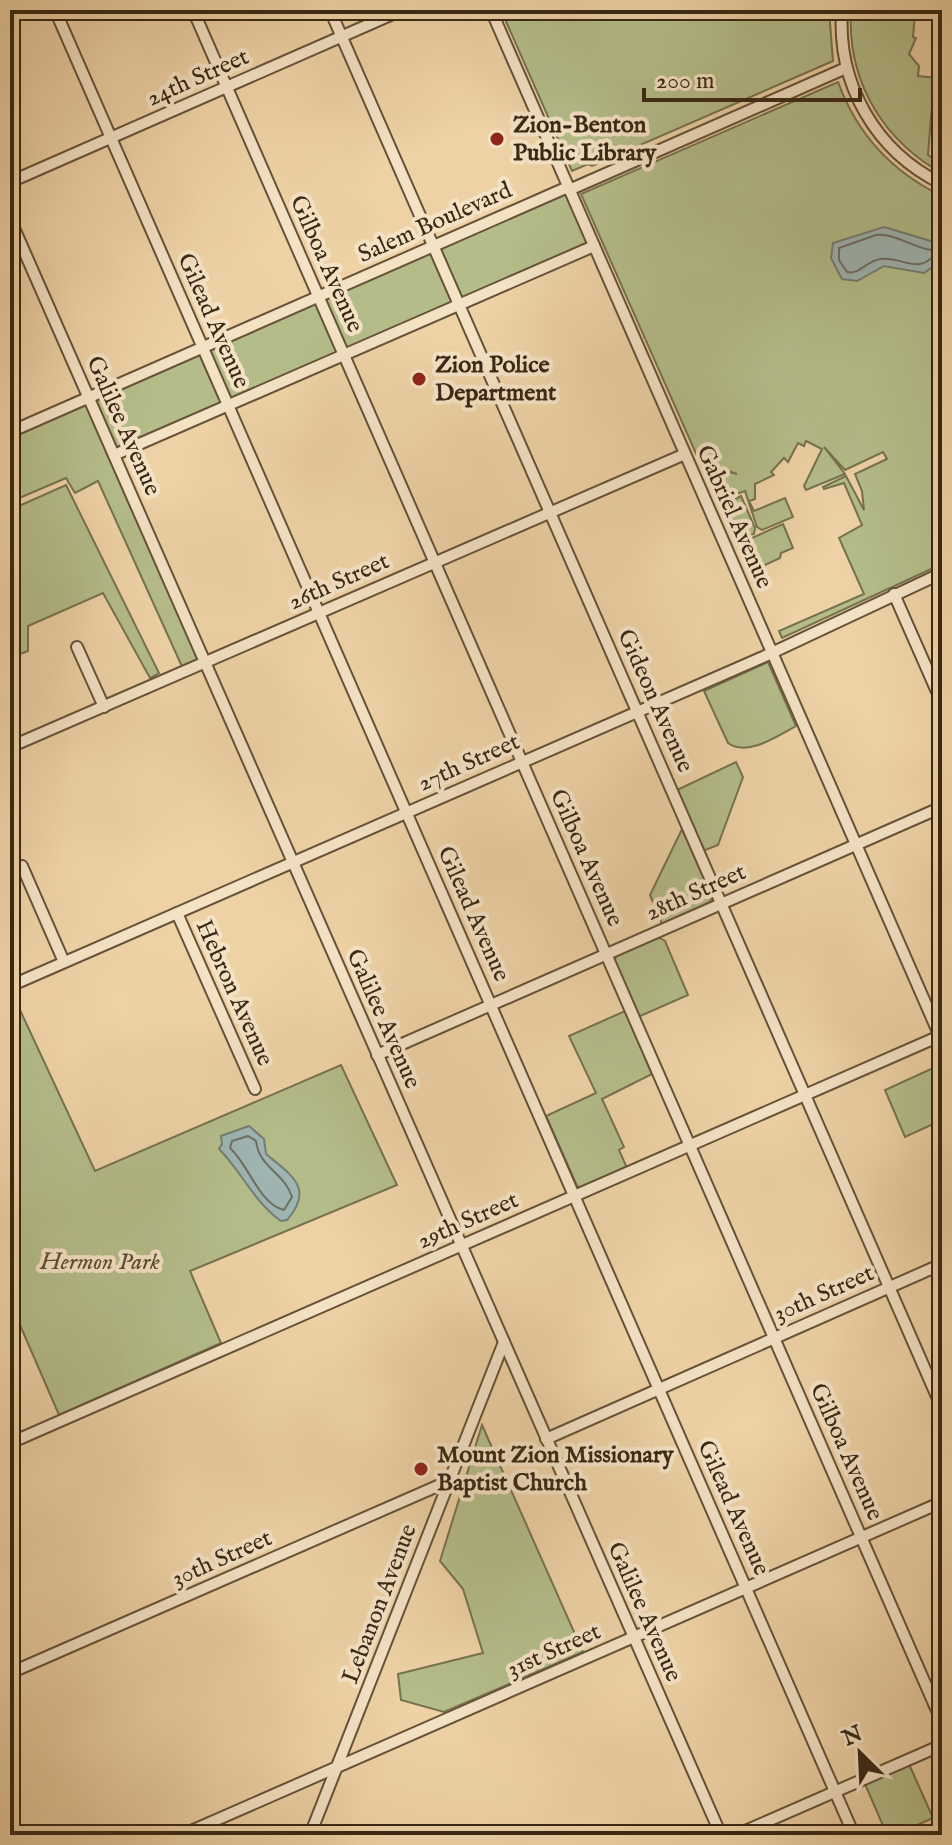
<svg xmlns="http://www.w3.org/2000/svg" width="952" height="1845" font-family="'IM FELL English',serif">
  <style>
    .green { fill: #b4bd8a; stroke: #76724f; stroke-width: 2 }
    .water { fill: #9eb5b2; stroke: #767d73; stroke-width: 2 }
    .lines { fill: none; stroke-linecap: round; stroke-linejoin: round }
    .shore { stroke: #6c6e63; stroke-width: 2 }
    .minor-casing { stroke: #665238; stroke-width: 14 }
    .minor { stroke: #f4e2c5; stroke-width: 10 }
    .poi-dot { fill: #8f2418; stroke: #f4e2c5; stroke-width: 3 }
    .labels { text-anchor: middle; dominant-baseline: central; stroke-width: 8; stroke-linejoin: round; paint-order: stroke }
    .street-label { font-size: 24px; fill: #392814; stroke: #f4e2c5 }
    .poi-label { font-size: 24px; font-weight: bold; fill: #392814; stroke: #f4e2c5; text-anchor: start }
    .park-label { font-size: 24px; font-style: italic; fill: #584d32; stroke: #f4e2c5 }
  </style>
  <rect width="100%" height="100%" fill="#eed2a6"/>
  <filter id="stains"><feTurbulence type="fractalNoise" baseFrequency=".0025" numOctaves="4"/><feColorMatrix values="0 0 0 0 .2 0 0 0 0 .09 0 0 0 0 .02 0 0 0 .5 -.17"/></filter>
  <radialGradient id="worn" r=".72"><stop offset=".6" stop-color="#630" stop-opacity="0"/><stop offset="1" stop-color="#630" stop-opacity=".3"/></radialGradient>
  <g class="green">
    <path d="M501,10H829L833,61L592,166L588,164L572,171Z"/>
    <path d="M851,10H902L915,14L913,37L916,38L909,54L919,66L918,76L938,78L934,82L928,155L934,159L933,168C878,133 847,76 851,10Z"/>
    <path d="M838,82C857,134 892,172 942,196V564L782,638L779,631L864,594L839,538L862,525L844,483L824,489L823,487L846,476L864,510L862,491L855,474L887,459L883,452L845,470L824,447L845,474L806,490L804,486L822,449L806,441L804,446L798,443L788,462L784,458L771,472L774,475L755,484V499L749,501L754,511L785,498L793,517L762,530L757,527L745,491L721,499L707,467L737,474L705,463L702,457L698,458L581,194Z"/>
    <path d="M568,187L594,246L114,455L205,663L184,671L98,481L75,493L66,478L10,502V433Z"/>
    <path d="M66,485L159,673L150,678L103,593L28,626V651L10,658V510Z"/>
    <path d="M741,496L755,528L754,534L738,538L724,506Z"/>
    <path d="M783,524L793,548L781,553L780,558L752,571L743,542Z"/>
    <path d="M768,662L796,726C778,736 747,757 728,743L704,691Z"/>
    <path d="M736,762L743,777L718,845L703,851L677,790Z"/>
    <path d="M682,829L712,896L710,902L662,924L650,895Z"/>
    <path d="M658,937L665,941L688,995L638,1017L614,961L617,955Z"/>
    <path d="M13,995L95,1171L341,1065L397,1185L190,1271L221,1343L59,1415L10,1302Z"/>
    <path d="M625,1011L652,1074L602,1099L624,1147L619,1150L627,1168L583,1188L577,1186L546,1116L596,1093L569,1036Z"/>
    <path d="M942,1064V1120L905,1137L885,1090Z"/>
    <path d="M482,1425L583,1652L444,1712L401,1700L398,1674L483,1653L463,1589L440,1561Z"/>
    <path d="M909,1764L933,1818L895,1835H887L865,1784Z"/>
  </g>
  <g class="water">
    <path d="M884,227L934,242L942,251L940,262L924,273L884,266L857,281L842,279L831,258L833,243Z"/>
    <path d="M249,1126L264,1139L266,1154C291,1175 315,1188 287,1220L281,1221C253,1201 242,1172 219,1149L222,1144L221,1136Z"/>
  </g>
  <g class="lines">
    <g class="shore">
      <path d="M876,235C895,233 912,247 931,250L934,255C918,275 901,256 881,259C867,260 860,275 847,272L839,260V248Z"/>
      <path d="M248,1136L256,1141C259,1168 285,1173 292,1197L284,1210C259,1204 249,1165 230,1148L232,1141Z"/>
    </g>
    <g class="minor-casing">
      <g id="minor">
        <path d="M55,10L854,1835"/>
        <path d="M193,10L942,1722"/>
        <path d="M330,10L942,1408"/>
        <path d="M491,10L942,1041"/>
        <path d="M842,10C837,84 875,151 942,184"/>
        <path d="M10,182L402,10"/>
        <path d="M569,190L846,68"/>
        <path d="M10,219L721,1835"/>
        <path d="M10,432L568,187"/>
        <path d="M114,455L594,246"/>
        <path d="M894,594L942,703"/>
        <path d="M77,647L104,707"/>
        <path d="M10,747L685,454"/>
        <path d="M22,866L64,962"/>
        <path d="M177,913L255,1089"/>
        <path d="M10,986L763,657L942,573"/>
        <path d="M377,1055L942,807"/>
        <path d="M546,1439L942,1264"/>
        <path d="M10,1443L942,1035"/>
        <path d="M10,1673L449,1481"/>
        <path d="M182,1835L942,1502"/>
        <path d="M310,1835L504,1342"/>
        <path d="M736,1835L942,1745"/>
      </g>
    </g>
    <use href="#minor" class="minor"/>
  </g>
  <g class="poi-dot">
    <circle cx="497" cy="139" r="8"/>
    <circle cx="419" cy="379" r="8"/>
    <circle cx="421" cy="1469" r="8"/>
  </g>
  <g class="labels">
    <g class="street-label">
      <text transform="translate(198 78) rotate(-24)">24th Street</text>
      <text transform="translate(435 223) rotate(-24)">Salem Boulevard</text>
      <text transform="translate(326 264) rotate(66)">Gilboa Avenue</text>
      <text transform="translate(213 321) rotate(66)">Gilead Avenue</text>
      <text transform="translate(123 426) rotate(66)">Galilee Avenue</text>
      <text transform="translate(734 517) rotate(66)">Gabriel Avenue</text>
      <text transform="translate(339 582) rotate(-24)">26th Street</text>
      <text transform="translate(655 701) rotate(66)">Gideon Avenue</text>
      <text transform="translate(469 763) rotate(-24)">27th Street</text>
      <text transform="translate(586 858) rotate(66)">Gilboa Avenue</text>
      <text transform="translate(696 893) rotate(-24)">28th Street</text>
      <text transform="translate(473 914) rotate(66)">Gilead Avenue</text>
      <text transform="translate(234 993) rotate(66)">Hebron Avenue</text>
      <text transform="translate(383 1019) rotate(66)">Galilee Avenue</text>
      <text transform="translate(468 1221) rotate(-24)">29th Street</text>
      <text transform="translate(824 1294) rotate(-24)">30th Street</text>
      <text transform="translate(846 1452) rotate(66)">Gilboa Avenue</text>
      <text transform="translate(733 1508) rotate(66)">Gilead Avenue</text>
      <text transform="translate(222 1559) rotate(-24)">30th Street</text>
      <text transform="translate(380 1604) rotate(-69)">Lebanon Avenue</text>
      <text transform="translate(644 1612) rotate(66)">Galilee Avenue</text>
      <text transform="translate(554 1651) rotate(-24)">31st Street</text>
    </g>
    <g class="poi-label">
      <text x="513" y="125">Zion-Benton<tspan x="513" dy="28">Public Library</tspan></text>
      <text x="435" y="365">Zion Police<tspan x="435" dy="28">Department</tspan></text>
      <text x="437" y="1455">Mount Zion Missionary<tspan x="437" dy="28">Baptist Church</tspan></text>
    </g>
    <g class="park-label">
      <text x="100" y="1262">Hermon Park</text>
    </g>
  </g>
  <rect width="952" height="1845" fill="none" stroke="#eed2a6" stroke-width="40"/>
  <rect x="12" y="12" width="928" height="1821" fill="none" stroke="#392814" stroke-width="4"/>
  <rect x="20" y="20" width="912" height="1805" fill="none" stroke="#392814" stroke-width="2"/>
  <g transform="translate(860 1753) rotate(336)" stroke="#f4e2c5" stroke-width="6" paint-order="stroke">
  <path d="M0-6L14 30L0 20L-14 30Z" fill="#392814"/>
  <text y="-12" font-size="22" font-weight="bold" text-anchor="middle" fill="#392814">N</text>
  </g>
  <path d="M644 88v12h216v-12" fill="none" stroke="#392814" stroke-width="4"/>
  <text x="656" y="88" font-size="24" fill="#392814" stroke="#f4e2c5" stroke-width="6" paint-order="stroke">200 m</text>
  <rect width="100%" height="100%" filter="url(#stains)"/>
  <rect width="100%" height="100%" fill="url(#worn)"/>
</svg>
